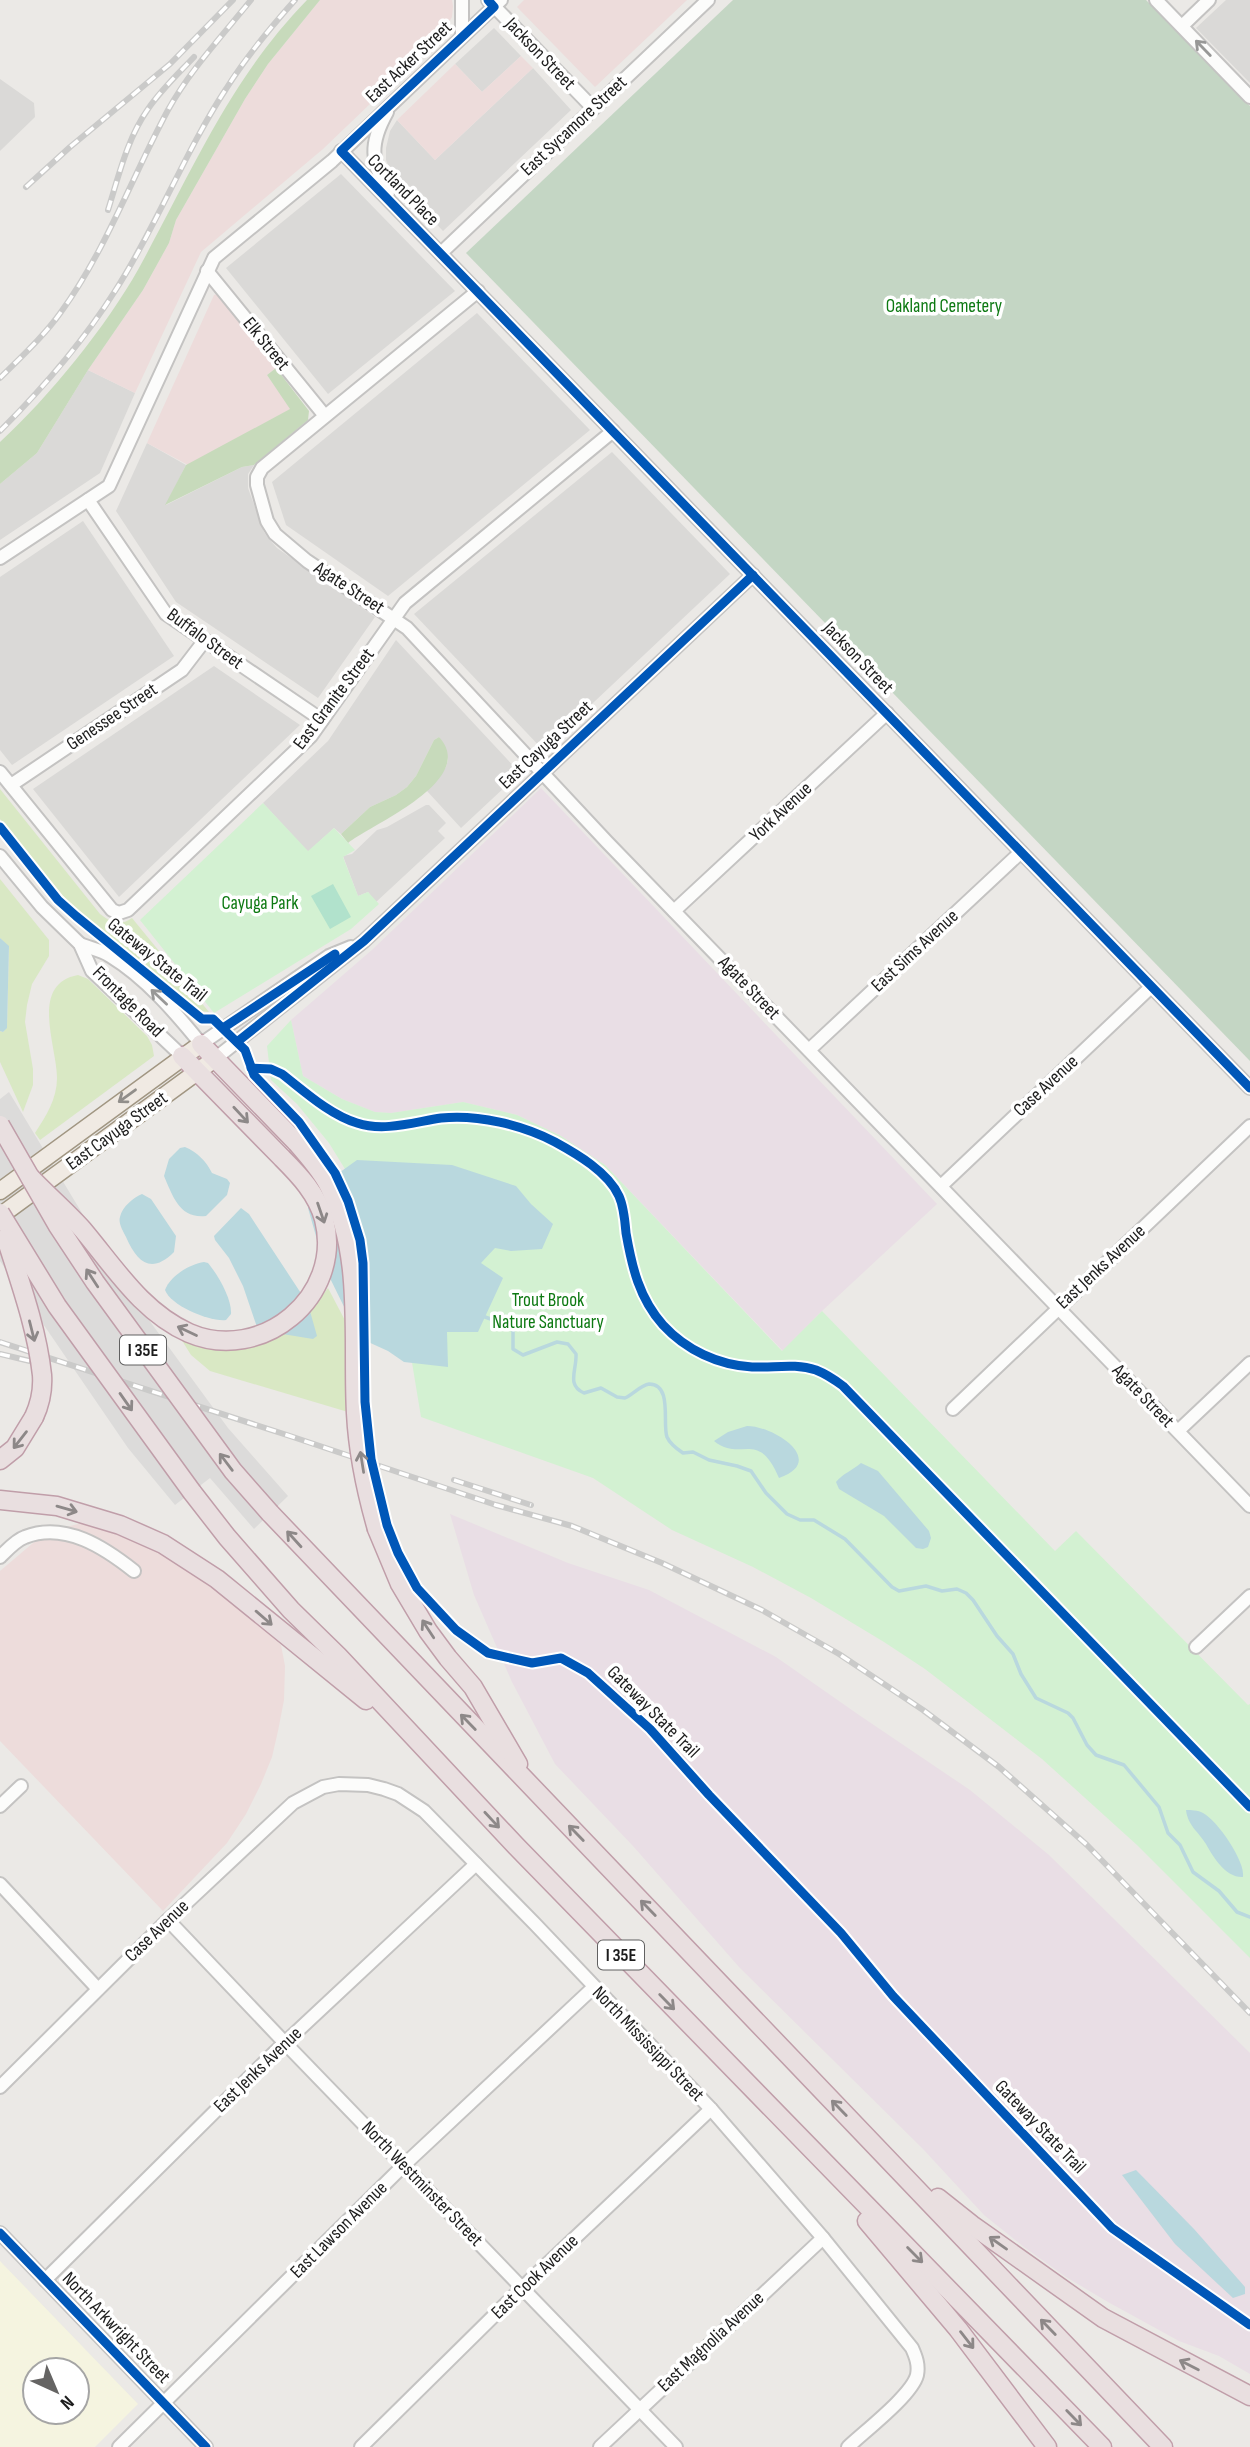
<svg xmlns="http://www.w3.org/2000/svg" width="1250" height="2447" font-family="'Sofia Sans Condensed',sans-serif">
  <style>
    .residential { fill: #dad9d7 }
    .commercial { fill: #eddcdb }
    .industrial { fill: #e9dee5 }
    .education { fill: #f5f4e0; fill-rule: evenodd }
    .grass { fill: #d9e8c4 }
    .forest { fill: #c7dabb }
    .cemetery { fill: #c4d6c4 }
    .park { fill: #d3f1d2 }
    .pitch { fill: #b1e2cc }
    .water { fill: #b9d8de }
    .pier { fill: #dcdbda }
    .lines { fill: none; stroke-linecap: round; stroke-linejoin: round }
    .stream { stroke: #b9d8de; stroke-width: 3.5 }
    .minor-casing { stroke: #c4c3c2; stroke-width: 16 }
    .major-casing { stroke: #a19682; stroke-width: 19 }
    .highway-casing { stroke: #c09ea9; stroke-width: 21 }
    .minor { stroke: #fcfcfb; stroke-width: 12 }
    .major { stroke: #f0eae3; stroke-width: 16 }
    .highway { stroke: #e9dfe0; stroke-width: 18 }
    .rail-casing { stroke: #cacac9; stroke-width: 6 }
    .rail { stroke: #fff; stroke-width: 3.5; stroke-dasharray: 10; stroke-linecap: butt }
    .highway-bridge-casing { stroke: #c09ea9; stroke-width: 21; stroke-linecap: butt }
    .highway-bridge { stroke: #e9dfe0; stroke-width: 18 }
    .cycleway-casing { stroke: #fff; stroke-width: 13 }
    .cycleway { stroke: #0057b8; stroke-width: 9 }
    .oneway { stroke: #989897 }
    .oneway2 { stroke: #918e8a }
    .oneway3 { stroke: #8d8888 }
    .labels { text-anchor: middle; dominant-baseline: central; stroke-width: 7; stroke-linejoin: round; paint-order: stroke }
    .shield { fill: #fff; stroke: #616161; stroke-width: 2 }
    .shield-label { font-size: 18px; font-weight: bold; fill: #1d1d1d }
    .street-label { font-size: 19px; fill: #1d1d1d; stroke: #fff }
    .park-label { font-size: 19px; fill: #0d7912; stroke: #fff }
  </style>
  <rect width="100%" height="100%" fill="#ebe9e6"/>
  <g class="residential">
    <path d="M1226,0H1250V83L1196,28Z"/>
    <path d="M494,28L521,56L482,92L455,64Z"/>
    <path d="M533,68L571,110L443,231L393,178L386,160V148L390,131L397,120L435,160Z"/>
    <path d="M0,79L34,103L35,117L0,151Z"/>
    <path d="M341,174L455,291L328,394L226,268Z"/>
    <path d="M477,313L590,430L388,596L286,525L272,482Z"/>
    <path d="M88,370L135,393L100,473L0,540V484L37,453Z"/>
    <path d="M147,443L186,465L166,505L242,467L254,465L248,474V488L264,532L269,539L277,548L375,617L318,698L176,602L116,511Z"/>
    <path d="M612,452L730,574L543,750L414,614Z"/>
    <path d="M83,521L174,656L12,765L0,750V577Z"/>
    <path d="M396,640L520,773L461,828L427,791L446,767L448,760L444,745L439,737L434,740L416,776L407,787L396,795L370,807L341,834L334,828L308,852L263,803L328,741Z"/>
    <path d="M214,666L300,725L119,897L33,789Z"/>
    <path d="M426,805H429L446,823L438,831L445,838L376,902L368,892L358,896L343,856L352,854L377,830L387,827Z"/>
  </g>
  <g class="commercial">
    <path d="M320,0H452L453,6L452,17L441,36L323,149L201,252L135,393L88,370L143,290L169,243L176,220L245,99L268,64Z"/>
    <path d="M524,0H687L595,87L517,7Z"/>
    <path d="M521,56L533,68L435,160L397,120L455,64L482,92Z"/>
    <path d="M217,294L276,368L267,375L291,409L188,465L147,443L214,295Z"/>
    <path d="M85,1522L152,1549L205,1577L281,1645L285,1666L284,1700L278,1731L272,1757L261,1784L246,1814L227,1843L163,1911L0,1741V1571L33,1543L59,1529Z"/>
  </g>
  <g class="industrial">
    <path d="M541,788L937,1204L822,1311L783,1351L605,1165L561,1136L517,1115L463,1102L391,1113L375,1112L342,1099L303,1076L291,1020L373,949Z"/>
    <path d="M450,1514L568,1563L649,1590L776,1657L859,1715L970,1790L1049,1855L1250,2053V2374L1219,2356L1179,2341L1108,2302L1066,2277L1024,2247L984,2215L923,2149L739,1967L633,1846L555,1764L512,1682L474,1595Z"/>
  </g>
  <path class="education" d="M0,2261L138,2404L95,2447H0ZM35,2370H77V2412H35Z"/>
  <g class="grass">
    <path d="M0,789L100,914C111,922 119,927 132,918L209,1012L200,1011L69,903L0,819Z"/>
    <path d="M0,879L49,940V956L32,984L27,1005L25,1022L33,1069V1085L23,1112L0,1062V1031L3,1032L7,1027L9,947L0,938Z"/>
    <path d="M78,975L88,979L147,1036L152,1045L154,1056L40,1140L35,1133C46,1116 57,1099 57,1078C57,1046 29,984 78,975Z"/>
    <path d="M328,1288L349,1328L348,1412L210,1371L191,1355L176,1331L231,1348L269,1341L300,1325Z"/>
  </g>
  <g class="forest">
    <path d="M307,0H320L268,64L245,99L176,220L169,243L143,290L88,370L37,453L0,484V442C49,397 106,327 139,268C191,173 230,79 307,0Z"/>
    <path d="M276,368L309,411L308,420L254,465L242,467L165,505L186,465L290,409L267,375Z"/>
    <path d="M439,737C479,780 372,824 348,843L341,834L370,807L396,795L407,787L416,776L434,740Z"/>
  </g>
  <path class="cemetery" d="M733,0H1146L1250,106V1061L466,253Z"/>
  <g class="park">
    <path d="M263,803L308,851L334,828L355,850L343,857L358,896L368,892L379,904L351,929L214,1013L140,920Z"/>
    <path d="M291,1020L303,1076L342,1099L375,1112L391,1113L463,1102L517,1115L561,1136L605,1165L782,1351L822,1311L1055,1551L1076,1531L1248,1705L1250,1704V1958L1137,1845L1042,1759L925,1669L884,1642L811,1598L753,1567L672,1530L593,1478L421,1417L400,1290L388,1239L329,1143L297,1104L271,1080L267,1046Z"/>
  </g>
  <path class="pitch" d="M333,884L351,917L330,929L311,896Z"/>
  <g class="water">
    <path d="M0,938L9,946L7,1028L3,1032L0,1031Z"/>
    <path d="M185,1147C197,1152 206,1161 212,1173L227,1179L230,1183L227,1195L206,1216C180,1219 173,1197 164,1176L169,1159L180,1148Z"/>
    <path d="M357,1160L452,1165L516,1186L531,1204L553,1224L542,1249L511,1251L495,1248L481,1263L503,1278L478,1332H447L448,1367L404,1362L388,1351L366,1341L353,1325L325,1268L308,1208V1195Z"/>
    <path d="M142,1194L151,1199L176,1236L174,1252C151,1275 137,1262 126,1237C123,1231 118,1223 120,1217C122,1207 134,1197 142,1194Z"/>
    <path d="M241,1208L249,1214L308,1304L317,1336L313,1339L258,1330L243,1286L229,1258L215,1240L214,1236Z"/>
    <path d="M204,1262L208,1263C218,1275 232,1299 231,1314L226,1320C210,1322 171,1306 165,1290C170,1276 190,1264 204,1262Z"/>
    <path d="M747,1426C774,1426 828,1461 779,1478C758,1428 741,1463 714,1441L728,1432Z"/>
    <path d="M861,1463L878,1471L929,1531L931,1538L928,1547L923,1549L916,1548L884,1516L839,1489L836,1482C842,1474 853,1470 861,1463Z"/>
    <path d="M1186,1810C1191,1810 1198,1810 1203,1813C1217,1820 1246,1862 1243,1877C1226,1878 1213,1857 1206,1844C1198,1831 1188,1826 1186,1810Z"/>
    <path d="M1136,2170L1194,2229L1245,2287V2294L1233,2298L1175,2244L1122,2175Z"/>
  </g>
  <path class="pier" d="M9,1092L135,1301L228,1428L288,1496L254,1529L210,1478L175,1505L128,1448L0,1261V1099Z"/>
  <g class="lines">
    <path class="stream" d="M485,1317L513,1327V1349L523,1355L557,1342L568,1344L576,1354C577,1370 566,1385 584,1393L601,1388L617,1397L625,1398C632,1395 641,1385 649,1384C673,1384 662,1424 667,1437C670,1444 677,1449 683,1453L693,1452L709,1460L737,1466L751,1471L766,1493L787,1514L800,1520H814L845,1539L892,1587L899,1591L926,1586L942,1591L957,1589L966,1593L973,1600L997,1636L1013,1654L1021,1674L1036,1698L1068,1713L1073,1718L1087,1745L1096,1755L1124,1765L1159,1807L1168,1833L1180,1845L1193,1872L1219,1891L1237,1912L1250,1917"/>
    <g class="minor-casing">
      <g id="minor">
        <path d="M488,0L593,108"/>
        <path d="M1156,0L1250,97"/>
        <path d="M1182,26L1209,0"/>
        <path d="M462,36V0"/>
        <path d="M387,112C369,144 371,161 388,193"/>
        <path d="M341,151L1250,1088"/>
        <path d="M441,253L708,0"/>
        <path d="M207,271L325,416"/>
        <path d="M478,291L262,468L257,477V485L267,521L275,534L307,561L407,628L607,842L1250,1506"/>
        <path d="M88,500L166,614L322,720"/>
        <path d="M0,558L109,486L214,258L332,161L501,0"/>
        <path d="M0,772L112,910L119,913L128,910L311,736L405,603L613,431"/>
        <path d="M11,785L182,670L205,640"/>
        <path d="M0,856L42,907L80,944L92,971L182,1056"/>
        <path d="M674,911L887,713"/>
        <path d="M80,944C89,948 102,950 110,956C146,978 175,1012 201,1044L329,956L351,947"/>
        <path d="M809,1050L1021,852"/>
        <path d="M216,1058L364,941L753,575"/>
        <path d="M941,1186L1151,987"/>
        <path d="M953,1409L1250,1126"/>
        <path d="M1178,1431L1250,1363"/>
        <path d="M0,1557C7,1550 16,1540 25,1537C65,1521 105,1548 134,1571"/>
        <path d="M1196,1647L1250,1596"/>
        <path d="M0,1806L21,1786"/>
        <path d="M0,1884L98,1989"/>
        <path d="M168,1920L285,2043L676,2447"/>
        <path d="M0,2087L168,1920L293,1803L323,1787L339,1784L368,1785L384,1789L398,1794L424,1811L535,1924L711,2109L823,2238L912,2348C916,2357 919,2365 917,2375C912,2395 865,2431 848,2447"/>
        <path d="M0,2233L206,2447"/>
        <path d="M45,2280L275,2052L476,1864"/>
        <path d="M119,2447L404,2165L594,1987"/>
        <path d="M361,2447L522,2288L711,2109"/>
        <path d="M600,2447L823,2238"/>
      </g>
    </g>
    <g class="major-casing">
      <g id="major">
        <path d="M0,1191L201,1044"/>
        <path d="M0,1216L216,1058"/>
      </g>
    </g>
    <g class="highway-casing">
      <g id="highway">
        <path d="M201,1044L297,1143"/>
        <path d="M182,1056L282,1158"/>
        <path d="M0,1460L15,1448L34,1417"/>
        <path d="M192,1492L227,1537L291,1610L338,1656L516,1846L1102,2447"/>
        <path d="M0,1500L57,1506L120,1525L163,1544L217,1579L366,1700"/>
        <path d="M270,1513L1163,2447"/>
        <path d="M377,1529L400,1584L428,1631L448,1658L473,1687L518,1764"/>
        <path d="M938,2198L972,2225L1103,2318L1250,2396"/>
        <path d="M867,2221L958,2329L1047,2447"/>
      </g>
    </g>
    <use href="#minor" class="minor"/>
    <use href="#major" class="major"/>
    <use href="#highway" class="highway"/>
    <g class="rail-casing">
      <g id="rail">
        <path d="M26,187L70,147L170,64L233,0"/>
        <path d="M108,210C119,175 127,139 148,109C161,90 178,74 194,57"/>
        <path d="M0,378C21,357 44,336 61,312C106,250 132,177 168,110C190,70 223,35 251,0"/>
        <path d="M0,431C43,388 83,342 115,291C157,226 184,153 226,89C246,57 270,28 295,0"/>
        <path d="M0,1342L290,1436L496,1505L572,1526L662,1563L762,1610L839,1654L923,1710L999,1767L1087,1845L1250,2013"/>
        <path d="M0,1354L34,1362"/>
        <path d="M454,1480L531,1505"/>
      </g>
    </g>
    <use href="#rail" class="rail"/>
    <g class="highway-bridge-casing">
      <g id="highway-bridge">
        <path d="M0,1125L58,1226L95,1282L233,1471L270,1513"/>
        <path d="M297,1143C308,1156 321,1170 329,1186C364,1257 352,1337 356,1413C358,1452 366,1491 377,1529"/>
        <path d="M30,1177C47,1195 67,1212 83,1230C115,1268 142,1312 189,1333C261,1364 344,1297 324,1219C317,1194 300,1176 282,1158"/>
        <path d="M0,1213L57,1306L192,1492"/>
        <path d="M6,1238C20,1282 37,1329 42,1375C43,1389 40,1404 34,1417"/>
      </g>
    </g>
    <use href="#highway-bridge" class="highway-bridge"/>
    <g class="cycleway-casing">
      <g id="cycleway">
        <path d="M488,0L494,7L341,151L1250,1088"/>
        <path d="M0,827L58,900L76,916L202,1019H213L245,1050L254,1075L299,1122L335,1173L348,1201L360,1240L363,1263L365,1402L371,1459L387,1525L398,1553L417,1588L456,1630L488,1653L532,1663L561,1658L588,1673L650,1729L709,1795L841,1933L893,1996L1112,2228L1250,2325"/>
        <path d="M223,1028L335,954"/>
        <path d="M237,1042L364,941L753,575"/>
        <path d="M251,1068L271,1069L282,1074C304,1091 330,1115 357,1123C384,1132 414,1122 441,1118C477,1114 523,1125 555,1142C577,1154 608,1172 619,1196C624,1207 625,1221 626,1233C632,1267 639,1298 663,1325C686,1350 718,1365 752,1367C774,1368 795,1363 816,1370C826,1374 835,1380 843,1386L1250,1807"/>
        <path d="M0,2233L206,2447"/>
      </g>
    </g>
    <use href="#cycleway" class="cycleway"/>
  </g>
  <defs><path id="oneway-shaft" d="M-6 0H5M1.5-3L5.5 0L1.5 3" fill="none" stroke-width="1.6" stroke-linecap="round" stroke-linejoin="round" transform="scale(1.75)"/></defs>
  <g class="oneway">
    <use href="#oneway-shaft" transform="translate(1203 48) rotate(-134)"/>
    <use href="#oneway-shaft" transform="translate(159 997) rotate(-137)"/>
  </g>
  <use class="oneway2" href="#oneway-shaft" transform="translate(127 1096) rotate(144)"/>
  <g class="oneway3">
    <use href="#oneway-shaft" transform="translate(241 1115) rotate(47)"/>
    <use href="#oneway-shaft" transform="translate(321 1213) rotate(71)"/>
    <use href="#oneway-shaft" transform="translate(92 1278) rotate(-123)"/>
    <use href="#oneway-shaft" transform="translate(32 1331) rotate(76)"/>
    <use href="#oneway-shaft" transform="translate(187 1331) rotate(-155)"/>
    <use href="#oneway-shaft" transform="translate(126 1402) rotate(55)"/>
    <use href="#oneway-shaft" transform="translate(20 1440) rotate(128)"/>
    <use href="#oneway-shaft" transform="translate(226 1462) rotate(-127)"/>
    <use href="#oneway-shaft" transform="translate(362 1462) rotate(-99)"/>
    <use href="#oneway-shaft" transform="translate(67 1509) rotate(16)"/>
    <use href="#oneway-shaft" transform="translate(294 1539) rotate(-132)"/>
    <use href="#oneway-shaft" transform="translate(264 1618) rotate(41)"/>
    <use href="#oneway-shaft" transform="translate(428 1629) rotate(-123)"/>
    <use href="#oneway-shaft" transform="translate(468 1722) rotate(-134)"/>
    <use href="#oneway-shaft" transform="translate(492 1820) rotate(47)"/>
    <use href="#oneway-shaft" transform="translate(576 1833) rotate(-134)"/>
    <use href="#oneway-shaft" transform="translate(648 1908) rotate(-134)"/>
    <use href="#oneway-shaft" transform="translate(667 2002) rotate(46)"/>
    <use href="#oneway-shaft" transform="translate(839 2108) rotate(-134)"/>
    <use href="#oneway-shaft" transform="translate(998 2243) rotate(-145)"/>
    <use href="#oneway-shaft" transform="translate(915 2255) rotate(45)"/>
    <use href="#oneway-shaft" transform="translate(1048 2327) rotate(-134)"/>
    <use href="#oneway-shaft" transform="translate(967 2340) rotate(52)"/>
    <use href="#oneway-shaft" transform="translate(1189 2365) rotate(-153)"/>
    <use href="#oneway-shaft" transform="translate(1074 2418) rotate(46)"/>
  </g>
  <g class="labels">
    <g class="shield">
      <rect x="120" y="1335.5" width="46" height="29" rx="5"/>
      <rect x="598" y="1940.5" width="46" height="29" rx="5"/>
    </g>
    <g class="shield-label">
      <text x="143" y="1350">I 35E</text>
      <text x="621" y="1955">I 35E</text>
    </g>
    <g class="street-label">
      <text transform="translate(540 54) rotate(46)">Jackson Street</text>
      <text transform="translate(409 62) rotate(-43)">East Acker Street</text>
      <text transform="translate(574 126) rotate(-43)">East Sycamore Street</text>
      <text transform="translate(403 190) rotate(45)">Cortland Place</text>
      <text transform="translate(266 344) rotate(51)">Elk Street</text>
      <text transform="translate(349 588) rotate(33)">Agate Street</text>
      <text transform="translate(205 639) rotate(36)">Buffalo Street</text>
      <text transform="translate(858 658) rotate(46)">Jackson Street</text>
      <text transform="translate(334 699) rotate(-53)">East Granite Street</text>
      <text transform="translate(112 717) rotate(-34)">Genessee Street</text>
      <text transform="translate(546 745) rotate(-43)">East Cayuga Street</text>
      <text transform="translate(781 812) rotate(-43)">York Avenue</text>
      <text transform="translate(915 951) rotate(-43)">East Sims Avenue</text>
      <text transform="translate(157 960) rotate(39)">Gateway State Trail</text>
      <text transform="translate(749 988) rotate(46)">Agate Street</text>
      <text transform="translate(128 1002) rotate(45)">Frontage Road</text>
      <text transform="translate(1046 1086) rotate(-43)">Case Avenue</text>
      <text transform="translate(117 1131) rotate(-36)">East Cayuga Street</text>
      <text transform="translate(1101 1267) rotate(-43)">East Jenks Avenue</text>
      <text transform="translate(1143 1396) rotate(46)">Agate Street</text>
      <text transform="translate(653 1712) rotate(45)">Gateway State Trail</text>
      <text transform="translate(157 1931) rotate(-44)">Case Avenue</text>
      <text transform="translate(648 2044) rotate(46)">North Mississippi Street</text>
      <text transform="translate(258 2070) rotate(-44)">East Jenks Avenue</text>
      <text transform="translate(1040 2127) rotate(46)">Gateway State Trail</text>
      <text transform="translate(422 2184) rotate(46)">North Westminster Street</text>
      <text transform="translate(339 2230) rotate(-45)">East Lawson Avenue</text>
      <text transform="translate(535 2277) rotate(-44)">East Cook Avenue</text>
      <text transform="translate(116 2328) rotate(46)">North Arkwright Street</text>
      <text transform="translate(711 2342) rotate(-43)">East Magnolia Avenue</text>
    </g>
    <g class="park-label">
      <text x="944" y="306">Oakland Cemetery</text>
      <text x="260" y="903">Cayuga Park</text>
      <text x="548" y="1300">Trout Brook<tspan x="548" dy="22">Nature Sanctuary</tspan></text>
    </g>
  </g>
  <g transform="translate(56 2391) rotate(136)"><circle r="33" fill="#ffffff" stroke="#a5a5a5" stroke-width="2"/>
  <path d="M0-5L12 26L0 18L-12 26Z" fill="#656463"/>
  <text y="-10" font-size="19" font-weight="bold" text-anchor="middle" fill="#1d1d1d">N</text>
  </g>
</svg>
